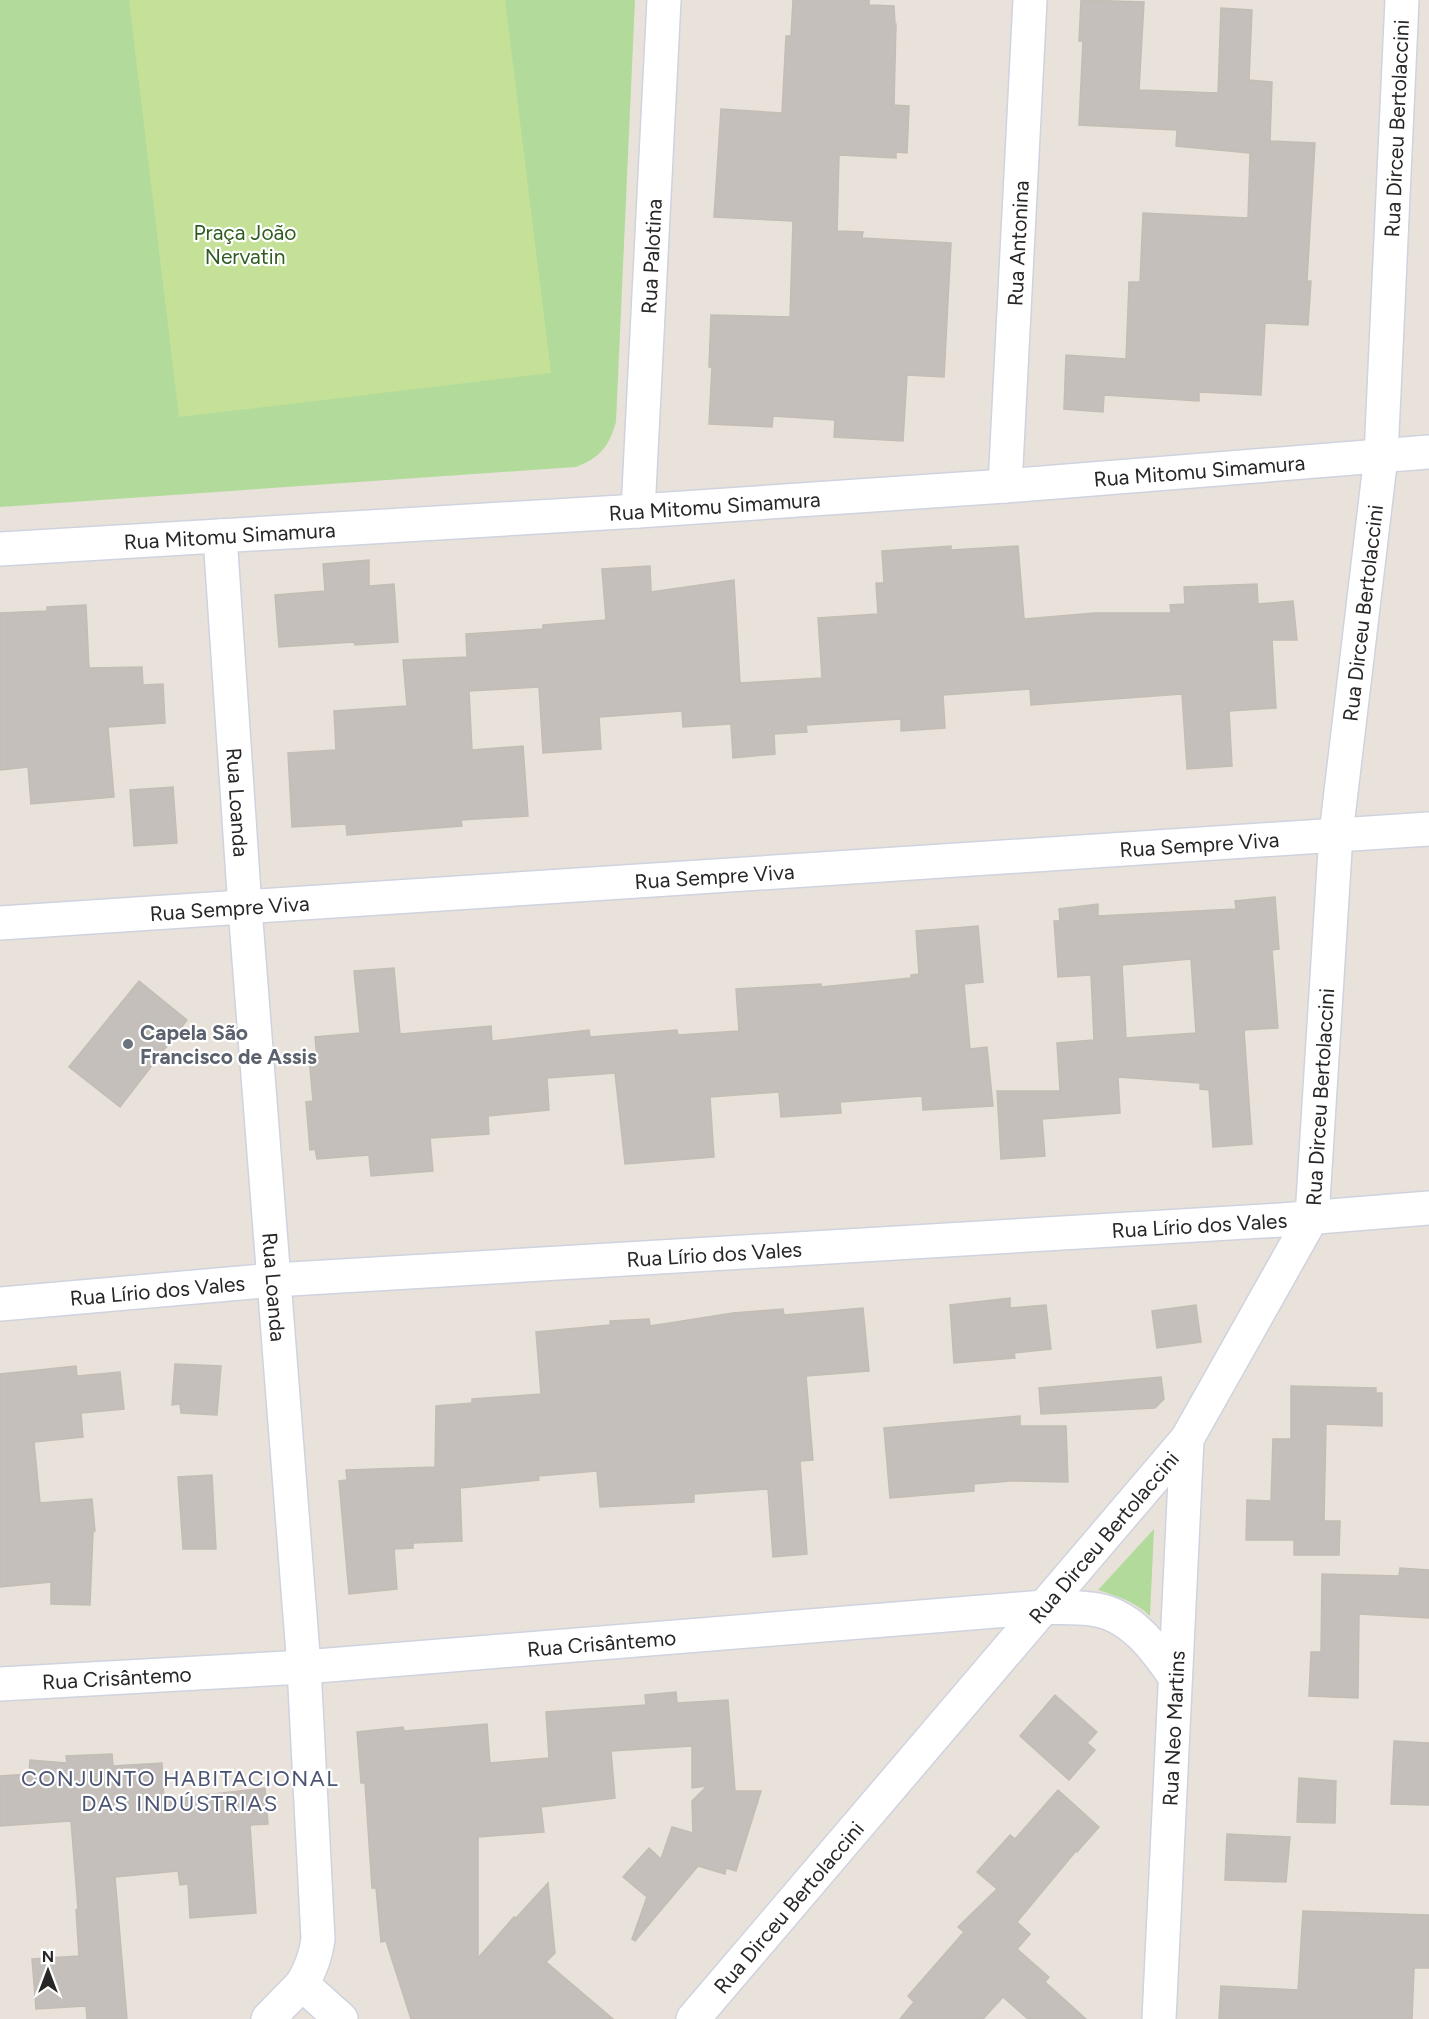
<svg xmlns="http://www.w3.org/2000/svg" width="1429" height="2019" font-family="Figtree,sans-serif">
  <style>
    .green { fill: #b2db9b }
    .pitch { fill: #c4e197 }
    .building { fill: #c4bfba; stroke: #c3bdb4; stroke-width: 1.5; fill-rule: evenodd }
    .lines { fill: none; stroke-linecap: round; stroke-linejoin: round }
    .minor-casing { stroke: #cfd3df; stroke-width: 36 }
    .minor { stroke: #fff; stroke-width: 33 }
    .worship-dot { fill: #6b7280; stroke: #fff; stroke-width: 2 }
    .labels { text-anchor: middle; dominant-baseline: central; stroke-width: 4.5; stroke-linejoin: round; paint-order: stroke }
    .street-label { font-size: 21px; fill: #272727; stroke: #fff }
    .park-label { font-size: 21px; fill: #2e5c1f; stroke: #fff }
    .worship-label { font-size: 21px; font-weight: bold; fill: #5b616d; stroke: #fff; text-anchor: start }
    .neighbourhood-label { font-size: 22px; letter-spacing: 1.5px; fill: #4c5473; stroke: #fff }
  </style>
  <rect width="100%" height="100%" fill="#e9e2da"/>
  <g class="green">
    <path d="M0,0H635L616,422C609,446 601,457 576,467L0,507Z"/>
    <path d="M1154,1529L1150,1616C1136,1602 1117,1596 1098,1590Z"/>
  </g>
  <path class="pitch" d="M129,0H505L551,373L179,417Z"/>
  <g class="building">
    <path d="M793,0H869V5L894,6L895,24H896L894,105L909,106L907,153L896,152V158L839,155L837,231L863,232L862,238L951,243L944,377L907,375L903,441L834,437L835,420L773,416L772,427L709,424L712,367H709L711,315L790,317L793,221L714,217L721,109L782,113L786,36H791Z"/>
    <path d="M1081,0L1144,2L1139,90L1218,93L1221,8L1252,10L1249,80L1272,82L1270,141L1315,143L1307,281H1311L1308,325L1265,323L1261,395L1199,392V401L1104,395L1103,412L1064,409L1066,355L1126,359L1129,282H1140L1143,213L1248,218L1250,153L1176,146L1177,130L1079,125L1083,41H1079Z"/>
    <path d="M951,546V550L1018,546L1024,619L1095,613H1171L1170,605L1185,604L1184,587L1257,584L1258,604L1293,601L1297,640H1272L1276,708L1229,711L1232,766L1187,769L1182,694L1031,705L1030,689L943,695L945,728L901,731V719L806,725L807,732L774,734L775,754L733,758L731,724L683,727L682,711L599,717L601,749L543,753L539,687L469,691L472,750L523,746L528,816L461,820L462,826L347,835L346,824L292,827L288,753L336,750L334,711L407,706L403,660L467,657L466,634L543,629V625L606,620L602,569L650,566L651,592L734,580L740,683L822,678L818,618L878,614L876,583H884L882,551Z"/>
    <path d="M369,560V586L394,584L398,642L355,645L354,642L279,647L275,595L325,591L323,564Z"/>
    <path d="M86,605L89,668L142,667L143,685L163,684L165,723L108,727L114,797L31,804L28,767L0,770V613L47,611V607Z"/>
    <path d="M173,787L177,843L134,846L130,790Z"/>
    <path d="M1275,897L1279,949L1272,950L1278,1028L1244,1030L1252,1144L1213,1147L1209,1090L1200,1089V1083L1118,1077L1120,1113L1042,1119L1045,1156L1001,1159L997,1091H1060L1057,1043L1094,1040L1091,975L1058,977L1054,921H1060L1059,909L1098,904V916L1236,909L1235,901ZM1191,959L1196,1033L1126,1038L1122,965Z"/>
    <path d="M978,926L983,982L964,984L970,1049L987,1047L993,1106L923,1110L922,1096L840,1102L841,1113L781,1117L779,1092L710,1097L714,1157L625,1164L615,1073L547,1078L549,1110L488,1116L489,1134L430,1138L433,1171L371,1176L369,1155L317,1159L315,1149L310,1150L306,1102L313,1101L309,1057H317L315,1037L360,1033L354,971L394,968L400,1034L491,1026L492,1041L589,1030L590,1037L677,1030L678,1035L739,1031L736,989L821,984V987L911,978V975L919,974L916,931Z"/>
    <path d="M139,981L187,1020L120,1107L69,1067Z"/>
    <path d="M1010,1298V1308L1046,1305L1051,1349L1014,1353L1015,1358L954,1363L950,1305Z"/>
    <path d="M1196,1305L1201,1342L1157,1348L1152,1311Z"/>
    <path d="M863,1308L869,1371L806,1376L813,1460L800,1461L807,1554L773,1557L768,1489L694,1494V1502L600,1507L597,1471L538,1476L539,1480L460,1488L462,1541L413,1543V1548L394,1549L397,1589L349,1594L339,1481L347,1480L346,1470L435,1467L436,1406L472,1403V1399L541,1394L536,1332L610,1325V1321L649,1319L650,1326L733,1313L783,1309L784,1315Z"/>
    <path d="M175,1364L221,1366L217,1415L181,1413L180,1404L172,1405Z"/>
    <path d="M76,1366L77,1376L120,1372L124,1409L81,1413L83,1437L34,1442L40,1503L92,1499L95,1531L93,1532L90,1605L51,1604V1582L0,1587V1374Z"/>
    <path d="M1161,1377L1164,1399L1155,1408L1041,1414L1039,1388Z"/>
    <path d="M1291,1386L1376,1388V1393H1382V1426L1326,1424L1324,1521H1340L1339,1555H1294V1540H1246L1247,1500L1271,1501L1273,1439H1291Z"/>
    <path d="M1020,1416V1426H1066L1068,1482L1011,1481L974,1484V1491L890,1498L884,1428Z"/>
    <path d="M212,1475L216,1549H183L178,1477Z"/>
    <path d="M1400,1568L1429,1570V1618L1359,1614L1358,1698L1309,1696L1311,1652H1321L1322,1574L1399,1576Z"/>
    <path d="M676,1692L677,1703L728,1700L735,1791H761L736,1871L726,1868L725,1874L698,1866L635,1941L632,1939L647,1897L623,1877L649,1848L661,1859L672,1827L693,1833L692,1801L707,1786L692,1788V1746L611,1751L615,1798L541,1807L544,1832L478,1837V1958L514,1917L516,1918L548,1883L555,1953L546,1962L613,2019H411L386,1941L381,1942L376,1888H372L365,1783H361L357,1732L403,1727L404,1731L487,1724L490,1763L549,1758L546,1712L646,1705L645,1695Z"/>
    <path d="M1055,1695L1097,1732L1087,1743L1095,1750L1069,1780L1020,1736Z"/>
    <path d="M1394,1741L1429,1743V1805L1391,1804Z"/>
    <path d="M112,1754L113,1766L162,1763L164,1800L265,1788L268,1824L250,1825L256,1913L190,1918L188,1884L180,1885L178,1871L115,1877L127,2019H87L86,2006L36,2009L32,1959L79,1956L76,1910L78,1909L71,1821L0,1826V1776L29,1774L30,1760L67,1763L66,1756Z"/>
    <path d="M1299,1778L1336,1781L1335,1823L1297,1822Z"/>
    <path d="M1058,1790L1099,1827L1077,1852L1076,1851L1017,1922L1030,1934L1017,1949L1049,1977L1045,1982L1086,2019H1028L1003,1997L983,2019H900L914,2002L908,1996L964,1932L958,1927L997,1889L977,1872L1010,1835L1015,1839Z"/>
    <path d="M1227,1834L1290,1837L1286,1882L1225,1880Z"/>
    <path d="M1303,1911L1429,1915V1968H1414L1412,2019H1219L1221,1986L1298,1990Z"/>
  </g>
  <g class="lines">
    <g class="minor-casing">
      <g id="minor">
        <path id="s1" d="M1005,486L1030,0"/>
        <path id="s2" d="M638,511L664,0"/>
        <path id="s3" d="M220,536L245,908L304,1667L318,1939C316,1956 311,1969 302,1984L341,2019"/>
        <path id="s4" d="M0,549L638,511L1005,486L1429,452"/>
        <path id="s5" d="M0,923L1429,829"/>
        <path id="s6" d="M0,1304L274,1280L1281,1220L1429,1208"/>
        <path id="s7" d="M0,1684L304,1667L1044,1607C1059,1608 1075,1607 1091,1609C1130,1613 1155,1648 1175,1677"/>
        <path d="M268,2019L302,1984"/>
        <path id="s8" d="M693,2019L1187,1439L1312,1217L1336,834L1381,456L1402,0"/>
        <path id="s9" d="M1159,2019L1187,1439"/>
      </g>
    </g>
    <use href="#minor" class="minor"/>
  </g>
  <circle class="worship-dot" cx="128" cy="1044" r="6"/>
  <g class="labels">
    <g class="street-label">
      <text stroke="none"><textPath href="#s8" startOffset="2109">Rua Dirceu Bertolaccini</textPath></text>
      <text stroke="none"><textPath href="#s1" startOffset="243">Rua Antonina</textPath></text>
      <text stroke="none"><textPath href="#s2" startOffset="255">Rua Palotina</textPath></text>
      <text stroke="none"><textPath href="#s4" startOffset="1202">Rua Mitomu Simamura</textPath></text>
      <text stroke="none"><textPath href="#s4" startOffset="716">Rua Mitomu Simamura</textPath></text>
      <text stroke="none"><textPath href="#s4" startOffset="230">Rua Mitomu Simamura</textPath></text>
      <text stroke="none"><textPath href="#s8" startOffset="1623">Rua Dirceu Bertolaccini</textPath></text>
      <text stroke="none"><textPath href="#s3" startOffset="267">Rua Loanda</textPath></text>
      <text stroke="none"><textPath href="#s5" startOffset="1202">Rua Sempre Viva</textPath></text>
      <text stroke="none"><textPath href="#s5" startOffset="716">Rua Sempre Viva</textPath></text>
      <text stroke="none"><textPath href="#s5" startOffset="230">Rua Sempre Viva</textPath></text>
      <text stroke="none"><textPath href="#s8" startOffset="1137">Rua Dirceu Bertolaccini</textPath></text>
      <text stroke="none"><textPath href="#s6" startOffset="1202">Rua Lírio dos Vales</textPath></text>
      <text stroke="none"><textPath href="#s6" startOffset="716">Rua Lírio dos Vales</textPath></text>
      <text stroke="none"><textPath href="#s3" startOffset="753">Rua Loanda</textPath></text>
      <text stroke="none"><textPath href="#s6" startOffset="158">Rua Lírio dos Vales</textPath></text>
      <text stroke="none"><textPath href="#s8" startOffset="633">Rua Dirceu Bertolaccini</textPath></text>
      <text stroke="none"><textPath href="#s7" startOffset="603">Rua Crisântemo</textPath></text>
      <text stroke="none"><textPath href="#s7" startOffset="117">Rua Crisântemo</textPath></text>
      <text stroke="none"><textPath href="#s9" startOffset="291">Rua Neo Martins</textPath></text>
      <text stroke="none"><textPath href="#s8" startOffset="147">Rua Dirceu Bertolaccini</textPath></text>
    </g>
    <g class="park-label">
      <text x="245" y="232">Praça João<tspan x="245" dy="24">Nervatin</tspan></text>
    </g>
    <g class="worship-label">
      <text x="140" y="1032">Capela São<tspan x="140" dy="24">Francisco de Assis</tspan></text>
    </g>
    <g class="neighbourhood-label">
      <text x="180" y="1778">CONJUNTO HABITACIONAL<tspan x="180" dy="25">DAS INDÚSTRIAS</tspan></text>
    </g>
  </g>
  <g transform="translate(48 1971)" stroke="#ffffff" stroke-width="4.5" paint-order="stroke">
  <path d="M0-4.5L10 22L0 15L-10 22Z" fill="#272727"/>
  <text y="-9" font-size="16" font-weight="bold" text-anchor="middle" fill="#272727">N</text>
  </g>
</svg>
